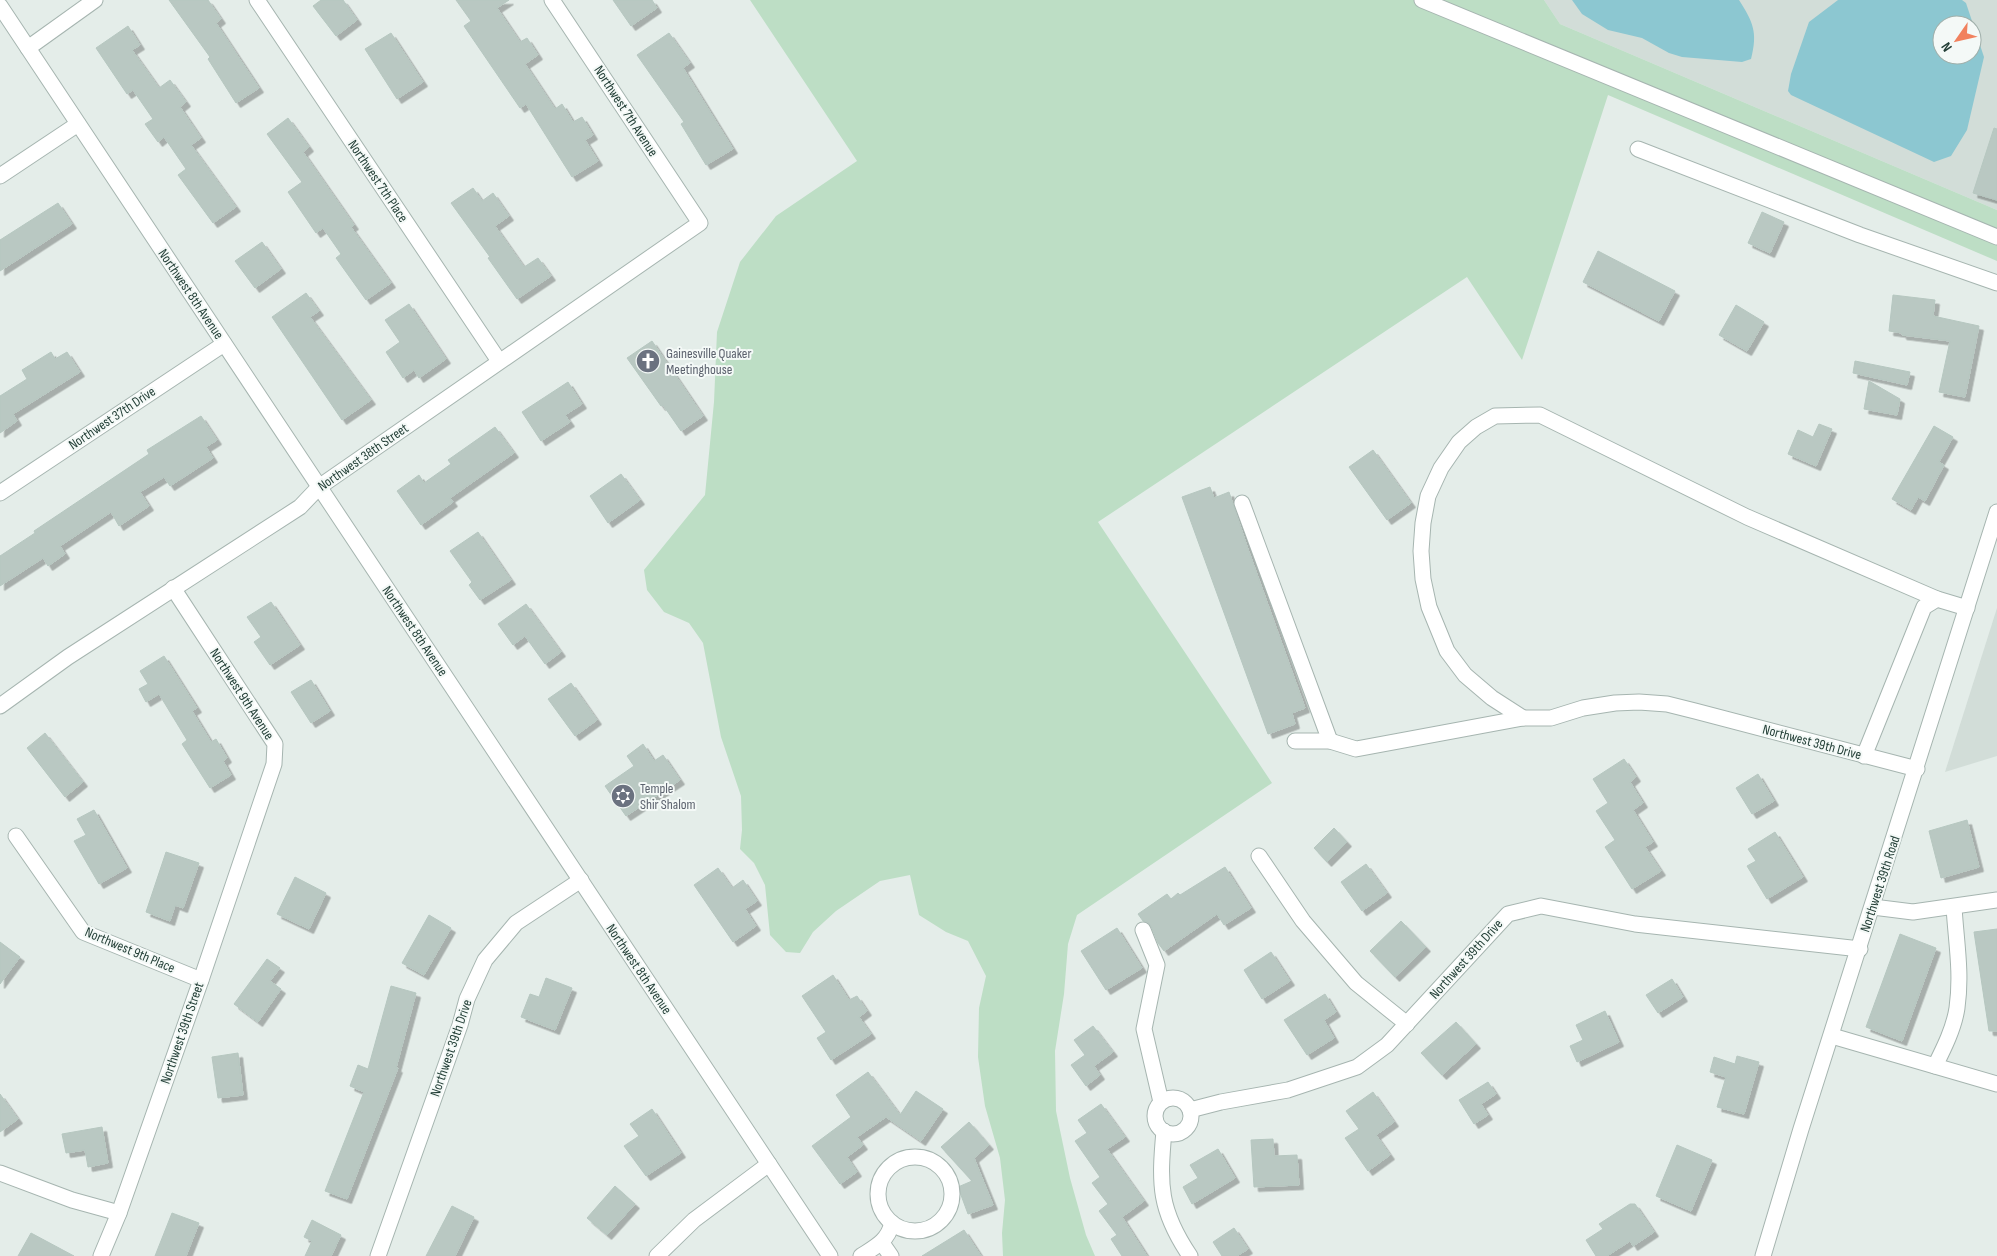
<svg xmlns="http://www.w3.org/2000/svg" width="1997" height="1256" font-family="'Sofia Sans Condensed',sans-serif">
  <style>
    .built { fill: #d2ddd8; fill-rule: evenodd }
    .green { fill: #bddec5 }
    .water { fill: #8cc7d1; fill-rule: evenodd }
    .building { fill: #b9c8c2; stroke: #b6c7c0; filter: url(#shadow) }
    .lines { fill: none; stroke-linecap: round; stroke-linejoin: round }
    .minor-casing { stroke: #a6b5b0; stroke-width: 17 }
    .tertiary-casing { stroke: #a6b5b0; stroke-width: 17 }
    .minor { stroke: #fff; stroke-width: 15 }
    .tertiary { stroke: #fff; stroke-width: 15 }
    .labels { text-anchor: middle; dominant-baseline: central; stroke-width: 4; stroke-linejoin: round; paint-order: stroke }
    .street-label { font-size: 14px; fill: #233f37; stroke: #f4f9f7 }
    .worship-label { font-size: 14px; fill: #5b616d; stroke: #f4f9f7; text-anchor: start }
  </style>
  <defs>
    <filter id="shadow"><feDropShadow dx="4.5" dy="4.5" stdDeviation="0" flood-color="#0004"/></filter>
  </defs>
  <rect width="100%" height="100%" fill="#e4ede9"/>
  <g class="built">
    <path d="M1544,0H1997V210L1560,24ZM1942,25H1972V55H1942Z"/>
    <path d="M1997,608V756L1945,772Z"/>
  </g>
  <path class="green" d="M750,0H1544L1560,24L1997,210V261L1608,95L1522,360L1467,277L1098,522L1272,783L1077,915L1068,944L1064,994L1055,1051L1056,1111L1070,1178L1086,1235L1095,1256H1003L1002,1233L1005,1200L1000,1158L985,1106L978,1057L979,1008L986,976L968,941L946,932L919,915L910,875L880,881L836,911L813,932L800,953L786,952L770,935L765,885L754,863L740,849L742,830L741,796L721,737L703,643L689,623L664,612L647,590L644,570L705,495L714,402L717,332L740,262L776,216L857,161Z"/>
  <g class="water">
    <path d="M1572,0H1739C1753,22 1758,32 1751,59L1742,62L1682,57L1669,53L1642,38L1608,30L1582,14Z"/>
    <path d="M1838,0H1962L1966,3L1984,57L1967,130L1951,156L1934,162L1791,95L1788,91L1791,74L1809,22ZM1942,25H1972V55H1942Z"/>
  </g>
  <g class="building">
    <path d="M169,0H208L221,19L216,23L259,88L236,103L208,59L210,57Z"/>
    <path d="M321,0H343L357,20L336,36L313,6Z"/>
    <path d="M456,0H509L497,8L520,42L527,38L538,55L525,64L555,109L562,104L573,122L582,117L593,135L585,140L598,161L572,177L526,104L520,108L464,26L471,21Z"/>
    <path d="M613,0H652L657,8L631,26Z"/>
    <path d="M128,26L140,45L132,50L159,88L170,80L186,102L180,107L201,138L191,145L236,207L213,223L178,175L186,169L164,137L158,142L145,124L153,119L133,90L127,94L96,48Z"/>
    <path d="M391,33L423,82L397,99L365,49Z"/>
    <path d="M669,33L690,63L683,68L733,149L706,165L681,124L684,122L637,55Z"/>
    <path d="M288,118L309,147L303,152L354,225L351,227L391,283L366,300L336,258L341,254L323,228L316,233L288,192L302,182L267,134Z"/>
    <path d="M1994,128L1997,129V200L1973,193Z"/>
    <path d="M473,188L482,201L493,193L509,216L495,226L524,267L538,258L551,276L517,299L488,258L490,257L451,203Z"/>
    <path d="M58,203L72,224L0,271V240Z"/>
    <path d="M1762,212L1784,222L1770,253L1748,243Z"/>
    <path d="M262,242L281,269L255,288L235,261Z"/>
    <path d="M1598,251L1675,291L1659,321L1583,282Z"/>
    <path d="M306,293L319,311L310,317L371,400L342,420L272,317Z"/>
    <path d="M1893,295L1935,300L1933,316L1979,326L1965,397L1939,392L1950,341L1902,335V333L1889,331Z"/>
    <path d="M409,304L446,359L419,378L414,370L403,378L386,352L400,342L385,320Z"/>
    <path d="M1736,305L1764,322L1747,351L1719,335Z"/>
    <path d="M652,341L703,416L681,431L663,405L661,406L627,358Z"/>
    <path d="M51,352L55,359L67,352L80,372L13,414L17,421L0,433V396L27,379L22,370Z"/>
    <path d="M1855,361L1910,372L1907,385L1853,373Z"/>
    <path d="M1869,381L1900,399L1897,415L1864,409Z"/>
    <path d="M568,382L582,404L565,415L570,422L541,441L522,412Z"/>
    <path d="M201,416L217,440L206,447L213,458L170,486L164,477L140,492L149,506L119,526L111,512L60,546L65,554L48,566L43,558L0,586V556L35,533L34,531L149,454L147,450Z"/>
    <path d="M1819,424L1832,429L1816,466L1788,454L1798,430L1813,437Z"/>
    <path d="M1934,426L1953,437L1939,462L1944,465L1925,501L1918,497L1911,510L1892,499Z"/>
    <path d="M495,427L514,453L450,498L453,502L421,525L397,491L419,475L424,483L451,464L448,460Z"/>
    <path d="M1373,450L1411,503L1387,520L1349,467Z"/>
    <path d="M621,474L640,500L608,523L590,496Z"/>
    <path d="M1210,487L1214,498L1229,492L1249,552L1305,708L1292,713L1295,724L1268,734L1182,497Z"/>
    <path d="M478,532L511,580L480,600L469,585L472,582L450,551Z"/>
    <path d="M271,602L300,645L270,665L254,642L261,637L247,617Z"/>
    <path d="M526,604L561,652L545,664L525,636L513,645L498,624Z"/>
    <path d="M164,656L197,708L192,711L211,742L216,739L227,758L223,761L231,775L210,788L182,744L187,740L159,694L146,702L139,689L148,684L140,671Z"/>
    <path d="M311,680L330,711L311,723L291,692Z"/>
    <path d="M571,683L597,720L575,736L548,699Z"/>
    <path d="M45,733L83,782L65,797L27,748Z"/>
    <path d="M643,744L654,761L663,755L680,780L626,816L605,786L634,766L627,756Z"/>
    <path d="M1624,759L1636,777L1630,782L1643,803L1633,810L1653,842L1645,847L1661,871L1632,889L1605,847L1615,840L1596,811L1608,803L1593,779Z"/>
    <path d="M1758,774L1774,801L1752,814L1736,788Z"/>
    <path d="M94,810L127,868L99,884L74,841L86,835L77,819Z"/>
    <path d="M1967,820L1979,867L1941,878L1929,831Z"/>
    <path d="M1334,828L1347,842L1327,862L1314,848Z"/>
    <path d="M1775,832L1803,877L1767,899L1747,866L1756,861L1748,849Z"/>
    <path d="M166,852L199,863L183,908L175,905L170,921L146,912Z"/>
    <path d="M1366,864L1387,893L1362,911L1341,882Z"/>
    <path d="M1225,867L1251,908L1224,925L1217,914L1164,951L1158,943L1151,926L1148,922L1143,921L1138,914L1167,894L1171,899L1178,893L1180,895Z"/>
    <path d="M718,868L732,888L743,880L757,901L745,909L756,926L733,942L694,885Z"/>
    <path d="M295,877L326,893L309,929L277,914Z"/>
    <path d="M429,915L451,928L424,975L402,963Z"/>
    <path d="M1401,921L1426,947L1395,977L1370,951Z"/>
    <path d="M1117,928L1142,968L1106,990L1081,951Z"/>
    <path d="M1997,929V1031H1989L1974,932Z"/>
    <path d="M1900,934L1936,948L1902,1041L1866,1027Z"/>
    <path d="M0,942L20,957L0,984Z"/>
    <path d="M1271,952L1290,981L1262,999L1244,970Z"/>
    <path d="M267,959L280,968L270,981L281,989L258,1022L234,1004Z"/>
    <path d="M833,975L849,1000L857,996L867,1011L859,1017L871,1034L831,1060L817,1038L826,1032L802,996Z"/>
    <path d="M546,978L572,988L555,1030L521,1017L530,994L539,997Z"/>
    <path d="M1672,979L1683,997L1658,1013L1646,995Z"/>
    <path d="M391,986L416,993L396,1068H398L347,1199L325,1191L364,1092L350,1086L358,1065L368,1069Z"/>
    <path d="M1325,994L1336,1012L1324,1020L1334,1038L1307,1055L1284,1020Z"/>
    <path d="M1605,1011L1619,1042L1577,1062L1570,1046L1583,1040L1576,1025Z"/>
    <path d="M1456,1022L1476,1044L1442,1075L1421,1053Z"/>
    <path d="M1093,1026L1113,1052L1094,1066L1100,1075L1086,1086L1071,1065L1085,1055L1074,1040Z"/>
    <path d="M238,1053L243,1095L218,1098L212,1057Z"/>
    <path d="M1737,1056L1759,1062L1744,1114L1717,1107L1726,1077L1710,1072L1714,1057L1735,1064Z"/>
    <path d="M868,1072L900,1115L916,1091L943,1109L921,1141L886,1117L857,1137L863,1145L847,1157L857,1172L840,1184L812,1146L851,1117L836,1095Z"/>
    <path d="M1488,1082L1496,1094L1481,1104L1488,1115L1474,1124L1459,1100Z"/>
    <path d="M1373,1092L1394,1122L1376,1135L1390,1155L1368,1171L1345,1138L1359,1129L1346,1111Z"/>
    <path d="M0,1094L18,1119L0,1132Z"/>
    <path d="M1101,1104L1125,1137L1107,1149L1144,1201L1122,1217L1147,1256H1122L1111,1239L1117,1235L1099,1211L1108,1204L1092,1183L1100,1177L1075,1141L1087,1133L1078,1120Z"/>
    <path d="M652,1109L681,1153L646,1176L624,1146L639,1136L630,1124Z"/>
    <path d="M969,1122L989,1145L974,1158L993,1205L968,1214L958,1187L972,1181L941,1147Z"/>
    <path d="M102,1127L108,1163L88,1167L85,1150L66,1153L62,1134Z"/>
    <path d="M1273,1139L1274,1156L1297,1155L1299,1185L1254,1187L1251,1140Z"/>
    <path d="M1677,1145L1712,1160L1691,1211L1656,1196Z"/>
    <path d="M1218,1149L1235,1178L1192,1204L1183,1187L1198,1178L1190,1165Z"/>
    <path d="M615,1186L635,1204L607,1235L587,1218Z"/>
    <path d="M1630,1204H1635L1654,1232L1633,1246L1630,1241L1607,1256H1596L1586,1240L1603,1229L1599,1224Z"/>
    <path d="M452,1206L474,1217L455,1256H426Z"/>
    <path d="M172,1213L199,1223L186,1256H155Z"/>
    <path d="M312,1220L341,1235L331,1256H305L312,1241L304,1237Z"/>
    <path d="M1234,1228L1248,1249L1237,1256H1222L1213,1242Z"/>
    <path d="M964,1230L981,1256H922Z"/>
    <path d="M31,1233L74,1256H18Z"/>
  </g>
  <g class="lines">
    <g class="minor-casing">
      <g id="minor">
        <path d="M257,0L499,361"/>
        <path d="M1422,0L1997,237"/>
        <path d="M28,48L95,0"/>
        <path d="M1638,149L1860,235L1997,283"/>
        <path d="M0,176L78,124"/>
        <path d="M319,487L700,223L552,0"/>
        <path d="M0,493L224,344"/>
        <path d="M1242,503L1330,741"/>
        <path d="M1523,718L1492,698L1465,675L1447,651L1429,607L1423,579L1421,551L1423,523L1428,496L1441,468L1459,442L1476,427L1495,416L1540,415L1747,517L1937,599"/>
        <path d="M1295,741H1330L1356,749L1523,718H1551L1583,708L1615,703L1639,702L1667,704L1695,711L1917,769"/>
        <path d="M1864,756L1924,607L1937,599L1967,608"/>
        <path d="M16,836L83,932L201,980"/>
        <path d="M1259,856L1303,921L1356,983L1407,1024"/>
        <path d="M1873,907L1913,912L1997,900"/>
        <path d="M1143,930L1157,965L1144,1029L1161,1102"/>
        <path d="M1832,1036L1997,1084"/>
        <path d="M1935,1066C1944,1048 1954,1028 1957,1008C1962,973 1956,941 1954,907"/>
        <circle cx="1173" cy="1116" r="18"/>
        <path d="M1190,1110L1221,1102L1288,1090L1357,1067L1387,1045L1508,914L1541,906L1635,924L1860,949"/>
        <path d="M1164,1131C1159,1185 1159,1210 1190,1256"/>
        <circle cx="915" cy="1194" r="37"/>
        <path d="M0,1173L72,1200L119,1213"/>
        <path d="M882,1243L891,1256"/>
        <path d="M101,1256L119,1213L201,980L274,764L275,744L173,588"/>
        <path d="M378,1256L460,1025L467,999L485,960L516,923L581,880"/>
        <path d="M657,1256L694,1220L769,1164"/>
        <path d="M861,1256C875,1247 888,1241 892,1223"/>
        <path d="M1763,1256L1801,1129L1997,512"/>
      </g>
    </g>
    <g class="tertiary-casing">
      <g id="tertiary">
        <path d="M0,6L830,1256"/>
        <path d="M0,706L68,657L300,507L319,487"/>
      </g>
    </g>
    <use href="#minor" class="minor"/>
    <use href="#tertiary" class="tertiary"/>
  </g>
  <defs>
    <g id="church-disc" transform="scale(1.25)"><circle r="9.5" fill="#6b7280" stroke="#f4f9f7"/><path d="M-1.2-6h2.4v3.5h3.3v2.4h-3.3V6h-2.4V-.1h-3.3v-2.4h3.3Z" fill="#fff"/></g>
    <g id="synagogue-disc" transform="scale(1.25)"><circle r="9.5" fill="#6b7280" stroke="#f4f9f7"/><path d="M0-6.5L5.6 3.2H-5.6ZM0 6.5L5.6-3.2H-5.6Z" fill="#fff"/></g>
  </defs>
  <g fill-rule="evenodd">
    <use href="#church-disc" x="648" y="361"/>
    <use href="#synagogue-disc" x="623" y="796"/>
  </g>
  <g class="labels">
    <g class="street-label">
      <text transform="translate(626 111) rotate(57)">Northwest 7th Avenue</text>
      <text transform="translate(378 181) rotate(56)">Northwest 7th Place</text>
      <text transform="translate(191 294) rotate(56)">Northwest 8th Avenue</text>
      <text transform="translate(112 418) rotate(-34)">Northwest 37th Drive</text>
      <text transform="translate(363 457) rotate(-35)">Northwest 38th Street</text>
      <text transform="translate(415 631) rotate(56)">Northwest 8th Avenue</text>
      <text transform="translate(242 694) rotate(57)">Northwest 9th Avenue</text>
      <text transform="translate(1812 742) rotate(15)">Northwest 39th Drive</text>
      <text transform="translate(1880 884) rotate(-72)">Northwest 39th Road</text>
      <text transform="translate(130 950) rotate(23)">Northwest 9th Place</text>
      <text transform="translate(1466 959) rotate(-48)">Northwest 39th Drive</text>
      <text transform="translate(639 969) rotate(56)">Northwest 8th Avenue</text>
      <text transform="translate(182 1033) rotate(-71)">Northwest 39th Street</text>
      <text transform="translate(451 1048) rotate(-71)">Northwest 39th Drive</text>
    </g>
    <g class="worship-label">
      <text x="666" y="353">Gainesville Quaker<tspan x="666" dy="16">Meetinghouse</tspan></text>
      <text x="640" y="788">Temple<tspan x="640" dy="16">Shir Shalom</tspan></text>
    </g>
  </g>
  <g transform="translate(1957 40) rotate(236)"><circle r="24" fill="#f4f9f7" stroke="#a0afaa"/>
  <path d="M0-4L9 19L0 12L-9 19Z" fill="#f1815e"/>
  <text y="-8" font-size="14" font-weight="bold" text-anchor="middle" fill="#233f37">N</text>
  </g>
</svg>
